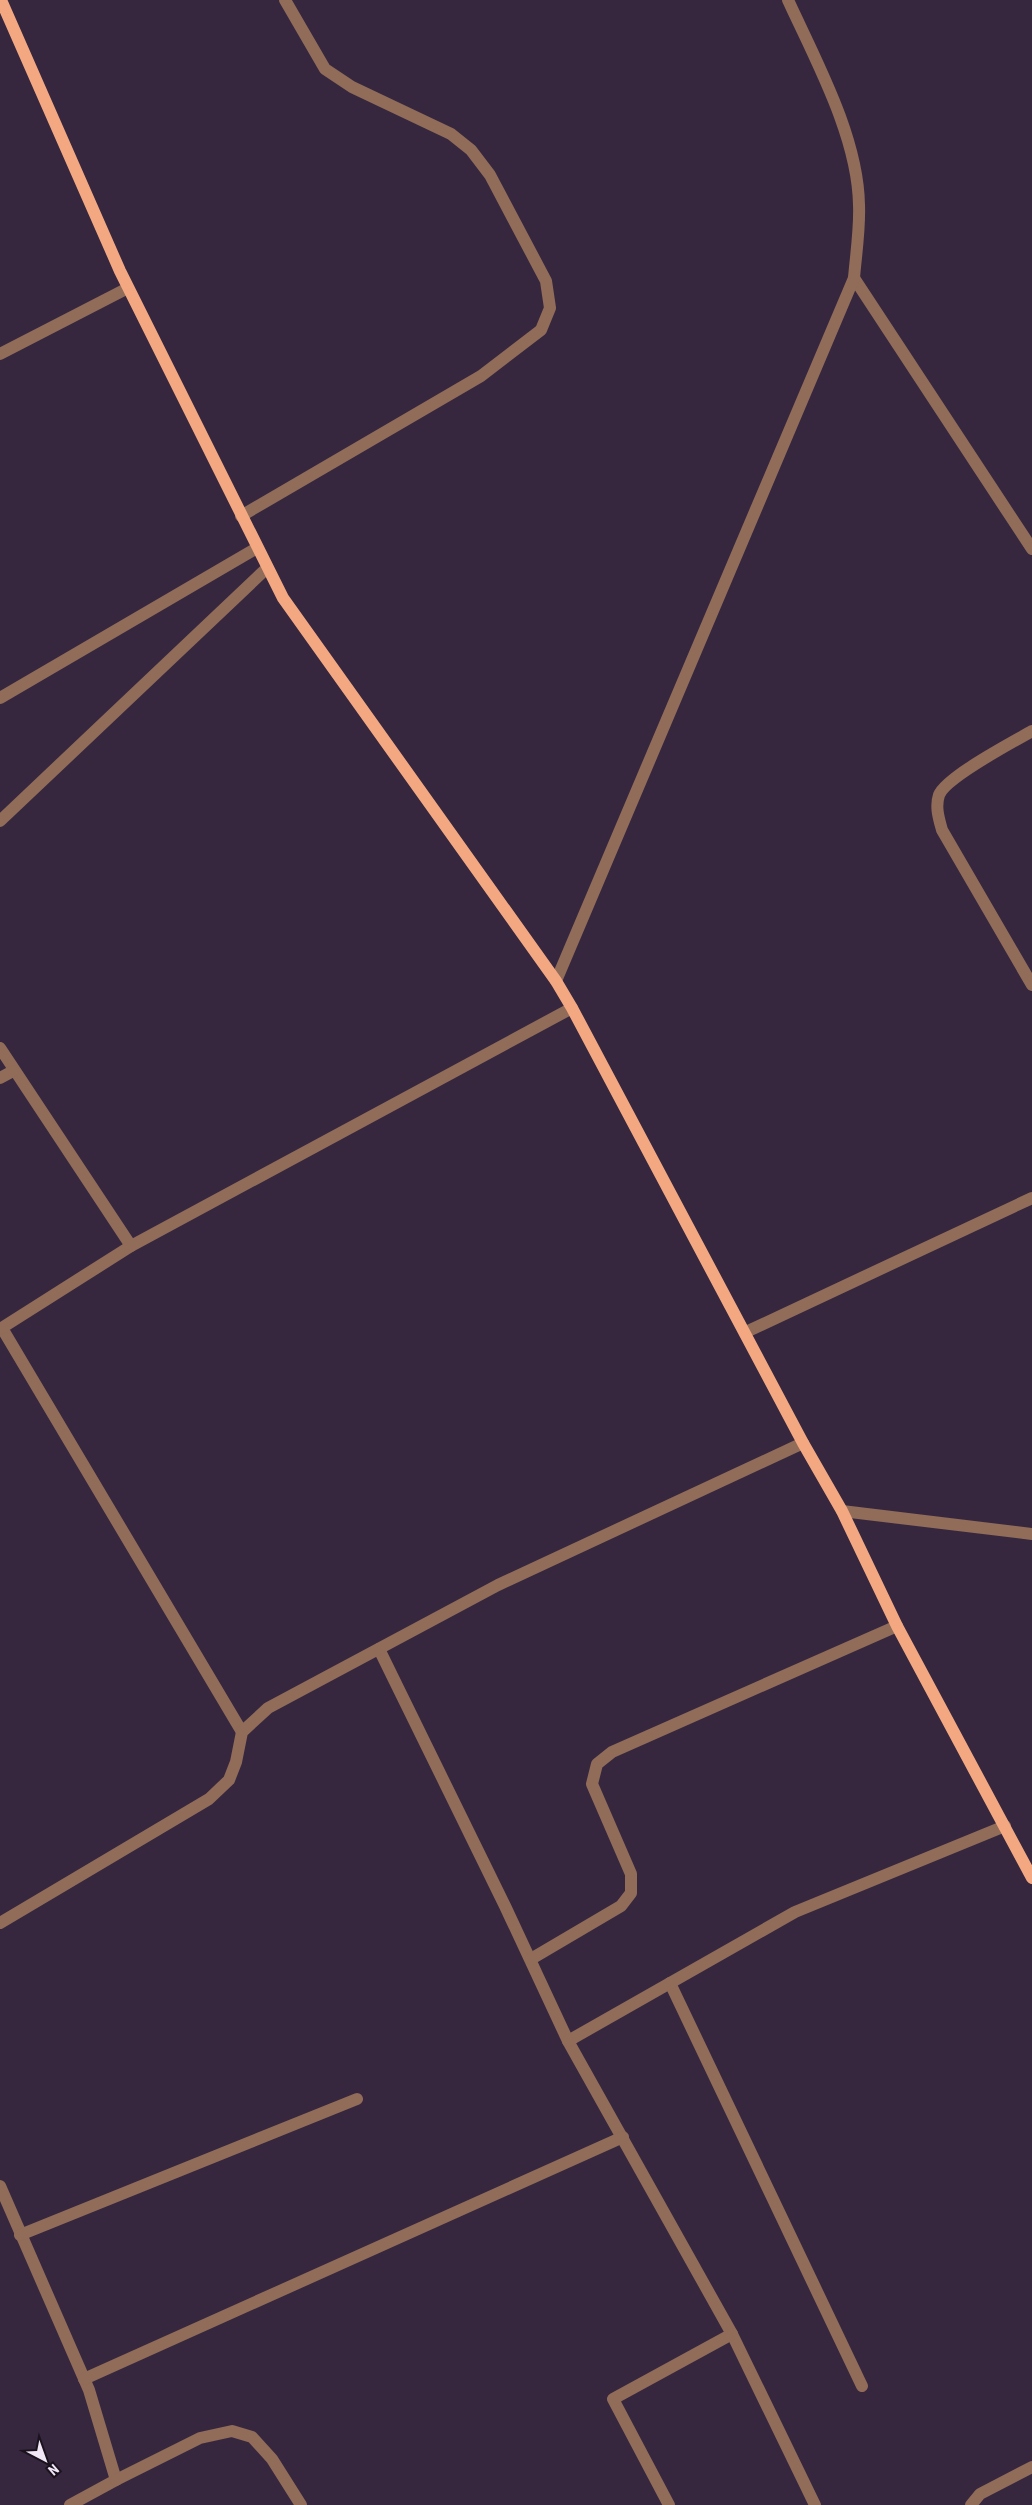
<svg xmlns="http://www.w3.org/2000/svg" width="1032" height="2505" font-family="'Roboto Condensed',sans-serif">
  <style>
    .lines { fill: none; stroke-linecap: round; stroke-linejoin: round }
    .minor { stroke: #906c59; stroke-width: 12 }
    .major { stroke: #f3a881; stroke-width: 12 }
  </style>
  <rect width="100%" height="100%" fill="#36273f"/>
  <g class="lines">
    <g class="minor">
      <path d="M854,278L1032,549"/>
      <path d="M0,354L128,288"/>
      <path d="M241,516L481,376L541,330L550,308L546,281L490,175L471,150L451,134L352,87L325,69L285,0"/>
      <path d="M0,698L257,548"/>
      <path d="M1032,731C1013,742 946,777 939,795C935,807 939,819 942,830L1032,985"/>
      <path d="M0,821L267,568"/>
      <path d="M556,981L854,278C856,254 860,229 859,205C858,137 816,61 788,0"/>
      <path d="M0,1048L131,1246"/>
      <path d="M0,1078L13,1071"/>
      <path d="M2,1328L242,1732"/>
      <path d="M0,1329L131,1246L572,1008"/>
      <path d="M746,1332L1032,1198"/>
      <path d="M842,1511L1032,1534"/>
      <path d="M379,1649L505,1906L568,2041L732,2334L815,2505"/>
      <path d="M0,1923L209,1799L229,1780L236,1762L242,1732L268,1708L498,1585L803,1443"/>
      <path d="M531,1959L621,1906L631,1893V1874L592,1784L597,1764L612,1752L897,1626"/>
      <path d="M670,1983L862,2386"/>
      <path d="M568,2041L795,1912L1005,1826"/>
      <path d="M0,2186L89,2390L116,2480L70,2505"/>
      <path d="M20,2235L357,2099"/>
      <path d="M84,2379L623,2137"/>
      <path d="M116,2480L200,2438L232,2431L252,2437L272,2459L301,2505"/>
      <path d="M669,2505L613,2399L732,2334"/>
      <path d="M971,2505L980,2494L1032,2467"/>
    </g>
    <path class="major" d="M1,0L120,271L283,598L556,981L572,1008L803,1443L842,1511L897,1626L1032,1878"/>
  </g>
  <g transform="translate(45 2460) rotate(139)" stroke="#1a131e" stroke-width="4" paint-order="stroke">
  <path d="M0-4L9 19L0 12L-9 19Z" fill="#f1e7f7"/>
  <text y="-8" font-size="14" font-weight="bold" text-anchor="middle" fill="#f1e7f7">N</text>
  </g>
</svg>
